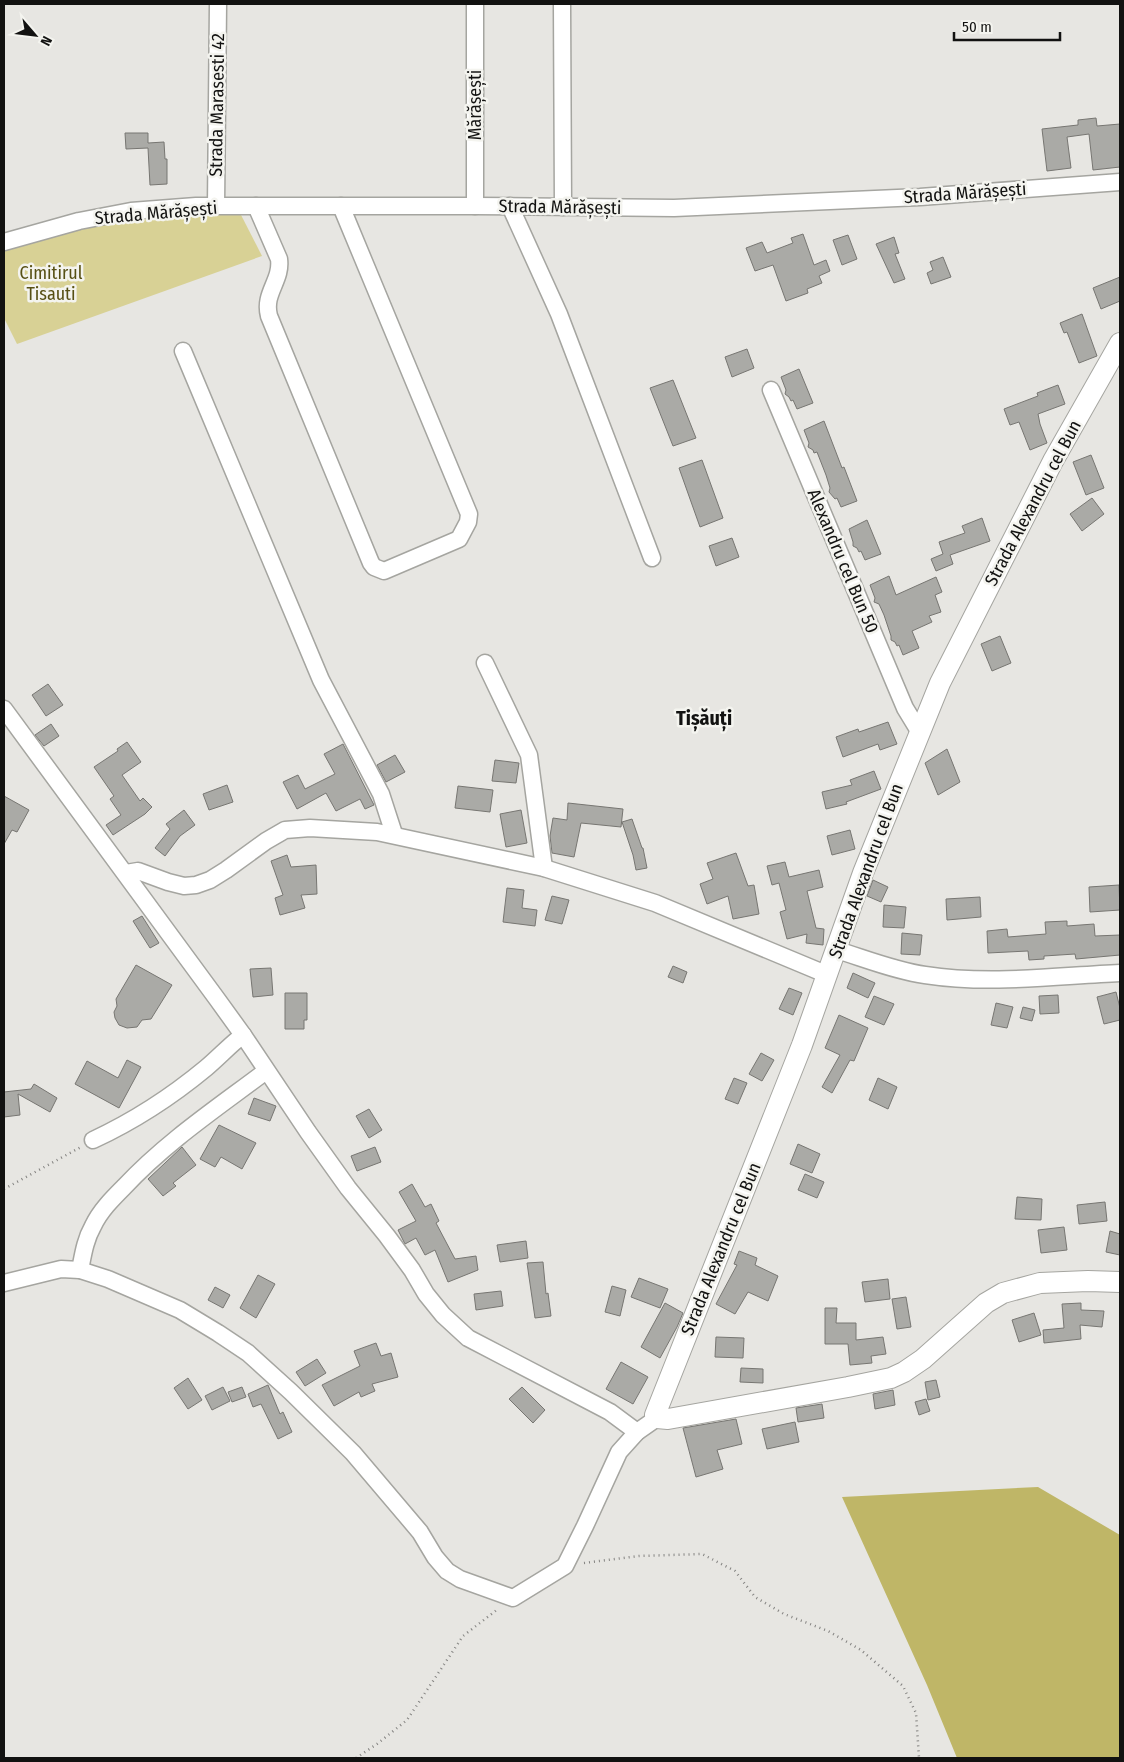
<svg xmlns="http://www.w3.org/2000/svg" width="1124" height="1762" font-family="'Fira Sans Condensed',sans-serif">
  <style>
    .green { fill: #d8d195 }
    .forest { fill: #bfb667 }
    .building { fill: #aaaaa6; stroke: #777672 }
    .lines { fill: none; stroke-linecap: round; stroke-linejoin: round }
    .minor-casing { stroke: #a5a5a0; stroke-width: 19 }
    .tertiary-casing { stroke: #a5a5a0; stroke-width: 22 }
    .path { stroke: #848381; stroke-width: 2.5; stroke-dasharray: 1 4; stroke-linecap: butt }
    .minor { stroke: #fff; stroke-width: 16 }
    .tertiary { stroke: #fff; stroke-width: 20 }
    .labels { text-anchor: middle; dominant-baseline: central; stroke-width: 5; stroke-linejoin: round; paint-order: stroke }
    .street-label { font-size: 18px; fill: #121211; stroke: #f4f4ef }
    .park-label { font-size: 18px; fill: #575014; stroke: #f4f4ef }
    .quarter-label { font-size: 20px; font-weight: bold; fill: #121211; stroke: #f4f4ef }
  </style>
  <rect width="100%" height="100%" fill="#e7e6e2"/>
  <path class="green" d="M239,211L262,256L17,344L4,318V248L98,223L151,213Z"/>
  <path class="forest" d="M1038,1487L1120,1535V1758H957L927,1685L842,1497Z"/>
  <g class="building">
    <path d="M1096,118L1097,126L1120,124V167L1093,170L1089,134L1067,137L1071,168L1047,171L1042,129L1078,125V120Z"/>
    <path d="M125,133H148V143L164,142L165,159H167V184L150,185L148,148L126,149Z"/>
    <path d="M803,234L814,265L826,260L830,271L819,276L822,283L807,289L808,293L786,301L773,265L755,271L746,248L762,242L767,253L793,243L791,238Z"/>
    <path d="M848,235L857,259L842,265L833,240Z"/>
    <path d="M894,237L899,253L895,254L905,279L894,283L876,244Z"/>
    <path d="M943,257L951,277L931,284L927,273L933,270L930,262Z"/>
    <path d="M1120,277V301L1101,309L1093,288Z"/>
    <path d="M1082,314L1097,356L1079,363L1067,332L1064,333L1060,323Z"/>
    <path d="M747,349L754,368L732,377L725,357Z"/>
    <path d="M799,369L813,403L797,409L793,400L791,401L789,397L785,394L786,390L781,377Z"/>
    <path d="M673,380L696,438L673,446L650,388Z"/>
    <path d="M1058,385L1065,404L1038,414L1040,424L1047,443L1030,450L1019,422L1010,425L1004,409L1038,396L1037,393Z"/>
    <path d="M824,421L842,468L844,467L857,501L841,507L837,498L835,499L829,492L830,488L826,475L817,452L814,453L813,450L808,447L809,443L804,430Z"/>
    <path d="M1091,455L1104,488L1086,495L1073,462Z"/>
    <path d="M702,460L723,518L700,527L679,468Z"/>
    <path d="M1092,498L1104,514L1082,531L1070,514Z"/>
    <path d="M982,518L990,541L950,555L953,564L936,571L931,559L943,554L939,542L965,533L962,526Z"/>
    <path d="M867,520L881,554L865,560L861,551L859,552L857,548L853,546V542L849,529Z"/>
    <path d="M732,538L739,557L716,566L709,546Z"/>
    <path d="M889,576L896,595L936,577L942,592L935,595L941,612L929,616L932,622L912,631L919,648L903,655L899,645L897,646L895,642L891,640V636L884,615L879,604L874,602L875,598L870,585Z"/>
    <path d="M1000,636L1011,663L992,671L981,644Z"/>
    <path d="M48,684L63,705L46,716L32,695Z"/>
    <path d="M888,722L897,744L880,750L878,744L843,757L836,737L858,729L859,732Z"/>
    <path d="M51,724L59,736L44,746L35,735Z"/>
    <path d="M127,742L141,762L122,775L140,801L143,798L152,807L145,814L113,835L106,825L121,815L110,799L114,796L94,767L118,751L117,749Z"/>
    <path d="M343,744L374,805L365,809L360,799L336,811L326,793L297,809L283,782L298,775L305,789L335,774L324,754Z"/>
    <path d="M947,749L960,782L938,795L925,763Z"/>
    <path d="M395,755L405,772L386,782L377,765Z"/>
    <path d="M495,760L519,763L516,783L492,781Z"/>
    <path d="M874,771L881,789L846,802L847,804L826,809L822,792L852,785L850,780Z"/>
    <path d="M227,785L233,802L209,810L203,794Z"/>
    <path d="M458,786L493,790L490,812L455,808Z"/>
    <path d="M4,796L29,810L17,832L12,830L4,844Z"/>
    <path d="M568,803L623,809L621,827L581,823L574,857L552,853L550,836L553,818L567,820Z"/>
    <path d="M184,810L195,825L180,836L165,856L155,848L170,829L166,824Z"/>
    <path d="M521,810L527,843L506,847L500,814Z"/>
    <path d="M632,819L642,848H643L647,868L636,870L633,855L622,822Z"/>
    <path d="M850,830L855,849L832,855L827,836Z"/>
    <path d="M736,853L748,886L754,885L759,914L733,919L728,896L707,904L700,884L713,879L707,863Z"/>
    <path d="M287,855L291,867L316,865L317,894L301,895L305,908L280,915L275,898L283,895L271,861Z"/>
    <path d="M785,862L789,877L819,870L823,887L807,891L816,928L824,929L823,945L806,943L807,934L787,939L780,912L786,910L779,883L772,885L767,866Z"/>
    <path d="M873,880L888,887L881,902L867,896Z"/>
    <path d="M1119,885L1120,910L1090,912L1089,887Z"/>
    <path d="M507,888L524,890L522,908L537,910L535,926L503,922Z"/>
    <path d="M552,896L569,900L562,924L545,920Z"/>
    <path d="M980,897L981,917L947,920L946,899Z"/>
    <path d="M884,905L906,907L904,928L883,927Z"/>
    <path d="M142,916L159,943L150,948L133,921Z"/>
    <path d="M1067,921V926L1094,924L1095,936L1120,935V955L1076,959L1075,954L1044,956V959L1029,960L1028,951L988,953L987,931L1007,929L1008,937L1046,934L1045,922Z"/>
    <path d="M902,933L922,935L920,955L901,954Z"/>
    <path d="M136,965L172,985L151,1019L142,1020L137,1027L127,1028L119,1025L115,1018L114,1012L117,1006L116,999Z"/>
    <path d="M673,966L687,972L683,983L668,977Z"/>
    <path d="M271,968L273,995L253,997L250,969Z"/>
    <path d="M853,973L875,983L868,998L847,988Z"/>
    <path d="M789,988L802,993L793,1015L779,1009Z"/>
    <path d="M1116,992L1120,1008V1020L1104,1024L1097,997Z"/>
    <path d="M285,993H307V1020H304V1029H285Z"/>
    <path d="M1058,995L1059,1013L1040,1014L1039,996Z"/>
    <path d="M874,996L894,1004L884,1025L865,1017Z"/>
    <path d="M996,1003L1013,1007L1007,1028L991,1025Z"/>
    <path d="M1023,1007L1035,1010L1032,1021L1020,1018Z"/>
    <path d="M839,1015L868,1028L854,1061L850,1060L832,1093L822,1087L840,1055L825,1048Z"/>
    <path d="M761,1053L774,1060L762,1081L749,1074Z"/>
    <path d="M127,1060L141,1067L119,1108L75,1084L87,1061L118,1078Z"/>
    <path d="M734,1078L747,1083L738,1104L725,1099Z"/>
    <path d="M878,1078L897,1087L888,1109L869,1100Z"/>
    <path d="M34,1084L57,1098L50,1112L18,1094L20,1115L4,1117V1092L31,1089Z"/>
    <path d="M254,1098L276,1106L270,1121L248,1114Z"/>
    <path d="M369,1109L382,1130L369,1138L356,1116Z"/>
    <path d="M219,1125L256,1143L242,1169L221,1157L215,1167L200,1159Z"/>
    <path d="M798,1144L820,1154L812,1173L790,1164Z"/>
    <path d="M182,1147L196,1165L173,1183L176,1186L163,1196L148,1179Z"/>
    <path d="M375,1147L381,1162L357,1171L351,1156Z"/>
    <path d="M805,1174L824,1182L817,1198L798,1190Z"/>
    <path d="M412,1184L425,1207L431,1204L439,1221L436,1223L455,1259L476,1256L478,1270L448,1282L435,1250L425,1255L416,1238L405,1244L398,1230L416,1221L399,1192Z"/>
    <path d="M1017,1197L1042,1199L1041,1220L1015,1219Z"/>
    <path d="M1105,1202L1107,1221L1079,1224L1077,1205Z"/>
    <path d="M1064,1227L1067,1250L1041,1253L1038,1230Z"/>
    <path d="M1110,1231L1120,1234V1255L1106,1252Z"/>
    <path d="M526,1241L528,1258L500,1262L497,1245Z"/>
    <path d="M739,1251L757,1258L755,1265L778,1276L768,1301L748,1292L735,1314L716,1304L737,1265L734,1264Z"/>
    <path d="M543,1262L546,1294L548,1293L551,1316L535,1318L527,1263Z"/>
    <path d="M258,1275L275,1284L256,1318L240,1308Z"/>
    <path d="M639,1278L668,1289L660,1308L631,1297Z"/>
    <path d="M888,1279L890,1299L865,1302L862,1282Z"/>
    <path d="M612,1286L626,1290L620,1316L605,1312Z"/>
    <path d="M215,1287L230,1295L223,1308L208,1300Z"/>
    <path d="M501,1291L503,1306L476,1310L474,1294Z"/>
    <path d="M906,1297L911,1327L897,1329L892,1299Z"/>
    <path d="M665,1303L683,1313L677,1327L660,1358L641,1347Z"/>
    <path d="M1081,1303V1310L1104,1311L1102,1327L1080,1325L1081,1339L1044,1343L1043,1330L1064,1328L1062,1304Z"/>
    <path d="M825,1308H837L836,1323H856V1340L883,1337L886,1354L871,1356L872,1363L850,1365L848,1344H825Z"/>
    <path d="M1034,1313L1041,1335L1019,1342L1012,1320Z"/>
    <path d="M716,1337L744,1338L743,1358L715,1357Z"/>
    <path d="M376,1343L381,1356L391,1353L398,1377L372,1384L375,1391L361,1397L359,1392L334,1406L322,1385L360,1366L354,1351Z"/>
    <path d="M317,1359L326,1373L305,1386L296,1372Z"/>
    <path d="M621,1362L648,1377L633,1404L606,1389Z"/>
    <path d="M741,1368L763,1369V1383L740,1382Z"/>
    <path d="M188,1378L202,1400L188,1409L174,1388Z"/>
    <path d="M936,1380L940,1397L928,1400L925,1382Z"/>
    <path d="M268,1385L280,1414L283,1412L292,1432L278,1439L261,1404L253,1407L248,1394Z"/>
    <path d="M223,1387L230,1401L212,1410L205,1396Z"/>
    <path d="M242,1387L246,1397L232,1402L228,1392Z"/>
    <path d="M522,1387L545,1410L533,1423L509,1399Z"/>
    <path d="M893,1390L895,1405L875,1409L873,1394Z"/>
    <path d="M926,1399L930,1411L919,1415L915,1402Z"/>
    <path d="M822,1404L824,1418L798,1422L796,1408Z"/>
    <path d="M736,1419L742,1444L717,1450L723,1469L696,1477L683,1428Z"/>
    <path d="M795,1422L799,1442L767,1449L762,1429Z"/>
  </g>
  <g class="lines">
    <g class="minor-casing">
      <g id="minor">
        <path d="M475,4V206"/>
        <path d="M562,4L563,207"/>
        <path d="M216,206L218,4"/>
        <path d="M256,206L279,259C282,281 263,293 269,316L371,563L374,567L384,571L459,539L468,522L469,514L341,206"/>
        <path d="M510,206L559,314L652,558"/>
        <path d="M4,242L79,221L131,211L196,206H475L674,208L920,197L1120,182"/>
        <path d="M183,351L321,680L381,794L394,834"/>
        <path d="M771,390L905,708L919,731"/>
        <path d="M485,663L529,755L544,868"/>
        <path d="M4,709L217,999L243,1035L308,1132L348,1188L387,1236L412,1270L426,1294L443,1315L468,1338L587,1400L610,1412L637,1432"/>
        <path d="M126,873L138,871L168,882L184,886L196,885L210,880L226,870L266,841L285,830L310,828L377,832L544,868L655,903L828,975"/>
        <path d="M837,950C866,959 896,971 925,975C990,985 1055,976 1120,973"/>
        <path d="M93,1140C134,1121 171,1097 206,1068C219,1057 230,1045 243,1035"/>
        <path d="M80,1270C83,1255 85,1240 93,1226C100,1211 112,1199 124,1187C166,1142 217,1108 266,1071"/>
        <path d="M4,1283L61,1269L80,1270L108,1279L180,1310L218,1333L248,1353L291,1392L353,1453L420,1532L435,1557L447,1571L460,1579L513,1598L565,1566L585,1526L619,1452L637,1432L657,1418"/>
      </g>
    </g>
    <g class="tertiary-casing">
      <path id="tertiary" d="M1120,343L1053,461L940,683L863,873L802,1045L655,1415L657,1418L668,1419L848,1387L891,1378L904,1372L923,1359L986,1303L1003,1293L1040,1283L1088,1281L1120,1282"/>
    </g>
    <g class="path">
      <path d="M4,1189L81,1147"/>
      <path d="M584,1563L639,1556L702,1554L735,1571L755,1597L784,1614L828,1631L861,1650L903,1686L916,1713L919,1758"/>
      <path d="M356,1758L377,1744L407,1720L463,1636L498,1609"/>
    </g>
    <use href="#minor" class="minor"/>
    <use href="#tertiary" class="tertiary"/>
  </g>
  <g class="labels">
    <g class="street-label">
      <text transform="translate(217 105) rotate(-89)">Strada Marasesti 42</text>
      <text transform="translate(475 105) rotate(-90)">Mărășești</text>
      <text transform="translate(965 193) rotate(-4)">Strada Mărășești</text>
      <text transform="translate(560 207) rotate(1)">Strada Mărășești</text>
      <text transform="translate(156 213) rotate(-5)">Strada Mărășești</text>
      <text transform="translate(1033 503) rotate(-62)">Strada Alexandru cel Bun</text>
      <text transform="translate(843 561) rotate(67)">Alexandru cel Bun 50</text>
      <text transform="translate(866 871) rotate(-70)">Strada Alexandru cel Bun</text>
      <text transform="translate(721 1249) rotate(-68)">Strada Alexandru cel Bun</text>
    </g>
    <g class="park-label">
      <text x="51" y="273">Cimitirul<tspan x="51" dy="21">Tisauti</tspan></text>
    </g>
    <g class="quarter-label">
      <text x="704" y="718">Tișăuți</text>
    </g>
  </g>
  <rect width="1124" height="1762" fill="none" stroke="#121211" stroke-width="10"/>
  <g transform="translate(35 35) rotate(118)" stroke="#f4f4ef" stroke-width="4" paint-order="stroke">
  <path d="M0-4L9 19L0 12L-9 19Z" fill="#121211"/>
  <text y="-8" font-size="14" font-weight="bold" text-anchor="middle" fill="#121211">N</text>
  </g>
  <path d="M954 32v8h106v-8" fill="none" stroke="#121211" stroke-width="2.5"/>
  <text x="962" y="32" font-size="15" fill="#121211" stroke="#f4f4ef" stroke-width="4" paint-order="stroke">50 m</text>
</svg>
